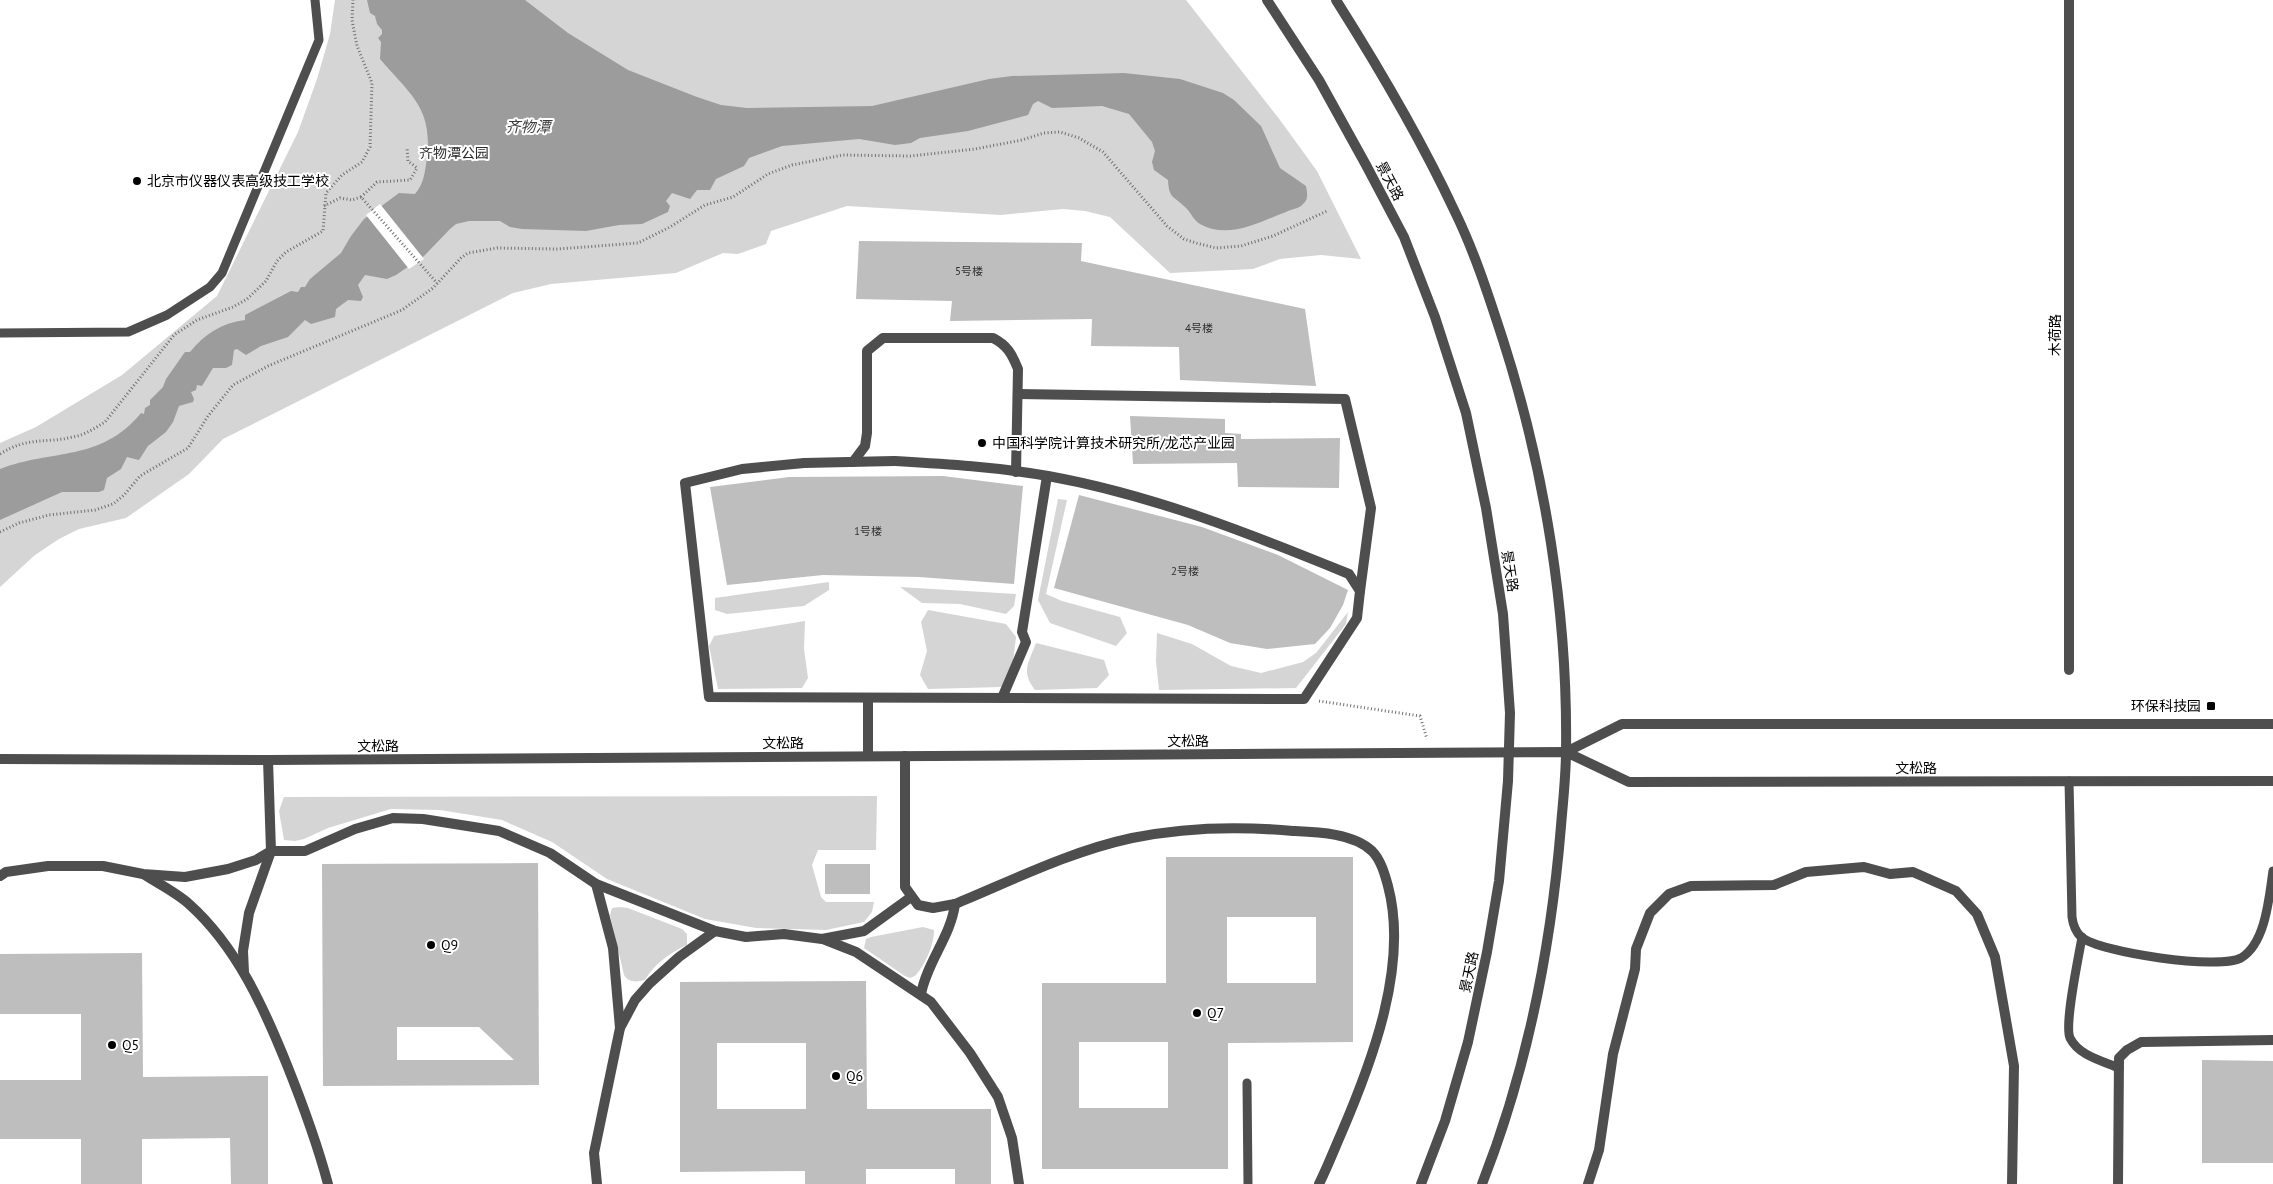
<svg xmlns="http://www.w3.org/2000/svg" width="2273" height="1184" font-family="'PT Sans','Noto Sans SC',sans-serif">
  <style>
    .green { fill: #d5d5d5 }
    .water { fill: #9c9c9c }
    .pier { fill: #fff }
    .building { fill: #bebebe; fill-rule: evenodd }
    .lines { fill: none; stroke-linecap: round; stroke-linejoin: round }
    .path { stroke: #707070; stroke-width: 3; stroke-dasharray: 1 2.5; stroke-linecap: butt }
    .service { stroke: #4e4e4e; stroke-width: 9 }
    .minor { stroke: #4e4e4e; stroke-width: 10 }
    .tertiary { stroke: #4e4e4e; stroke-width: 10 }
    .poi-dot { fill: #000; stroke: #fff; stroke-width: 2 }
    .labels { text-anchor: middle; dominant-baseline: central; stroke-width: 4; stroke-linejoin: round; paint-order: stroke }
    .number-label { font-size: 11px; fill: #303030 }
    .park-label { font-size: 14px; fill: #2c2c2c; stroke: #fff }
    .poi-label { font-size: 14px; fill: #000; stroke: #fff; text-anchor: start }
    .street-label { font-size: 14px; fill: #000; stroke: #fff }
    .water-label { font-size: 15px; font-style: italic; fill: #3d3d3d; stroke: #fff }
  </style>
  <rect width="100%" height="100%" fill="#fff"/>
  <g class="green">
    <path d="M335,0H1186L1280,120L1317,171L1361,259L1321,255L1280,259L1253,269L1170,273L1110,217L1085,211L1063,209L1001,215L847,206L771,231L766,244L738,254L723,253L676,273L551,284L513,293L223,439L189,474L126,518L79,529L59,539L35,555L0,587V443L36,427L122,375L217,296L298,132L317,79L330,34Z"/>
    <path d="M1058,499L1067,500L1046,594L1062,601L1120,617L1127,633L1116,646L1050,623L1038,600Z"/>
    <path d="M829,582V590L804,606L727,614L715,610V598Z"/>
    <path d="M900,587L1016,594L1014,606L1006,614L960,604L922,603Z"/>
    <path d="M928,610L1006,624L1016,637L1012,672L1001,687L928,689L920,675L927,651L921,622Z"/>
    <path d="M1348,612L1346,624L1296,688L1159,690L1156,661L1157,633L1192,644L1231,666L1261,673L1303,662L1316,653Z"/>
    <path d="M805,621L804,649L808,678L802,688L718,689L709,646L714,636Z"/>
    <path d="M1036,643L1104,660L1109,675L1097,688L1035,690C1021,671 1028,664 1036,643Z"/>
    <path d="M877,796L876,850H818L812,865L821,897L826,902H874L872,912L864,922L826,930L756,928L705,919L607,879L552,842L502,820L440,810L391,809L328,828L304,839L295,841L284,840L279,811L284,797Z"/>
    <path d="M620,907L628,908L682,929L687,934V945C671,952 654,964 645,980C636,982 629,983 624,975L610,915L612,908Z"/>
    <path d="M923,927L934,930C934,945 925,965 915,976L910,978L905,976L864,948L866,939L871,937Z"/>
  </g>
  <path class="water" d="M367,0H525L568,33L628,70L697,97L721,105L747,108L872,106L989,79L1012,76L1124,73L1180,79L1223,93L1234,100L1261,126L1280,168L1306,186C1307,192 1309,199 1303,204C1299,209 1291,209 1286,212C1259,222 1229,240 1200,224C1193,220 1191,212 1185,207C1173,195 1169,199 1168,180L1154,170L1152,162L1155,151L1152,142L1129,114L1102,106L1052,108L1038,101L1033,104L1028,115L968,131L920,138L911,143L895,145L859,139L782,146L749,158L744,166L716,179L710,190H697L690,199L672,193L666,201L670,206L668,212L642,224L619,225L586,231L522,229L510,227L500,221H469L456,224L450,229L424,256L396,275L387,279L365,275L358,285L363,297L361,301L348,300L336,309L335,317L311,324L305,320L288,337L261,346L246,355L237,349L234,350L232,365L226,368H213L202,386L197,385L196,390L191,392L194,399L193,402L179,406L173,422L166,432L148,446L139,460L127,457L121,469L107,478L104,490L99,492H62L0,520V469C52,449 101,462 141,413L144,414L145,408L150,405V400L163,387L166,379L185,352H190C205,334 221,323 245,320V315L291,291L298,292L301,287H305L310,279L341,253L351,236L364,219L399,193L415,194C424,184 425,171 427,158C433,108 410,94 380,59L381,42L378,38L382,34V30L377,24L375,16L370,13Z"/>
  <path class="pier" d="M380,204L424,259L409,269L366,215Z"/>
  <g class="building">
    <path d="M859,241L1082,243L1081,261L1305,309L1316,386L1180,380L1179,347L1091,346L1092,319L950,321L952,301L856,299Z"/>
    <path d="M1130,416L1225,419V433L1241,434V439L1340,438L1339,488L1238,487L1237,463L1133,464Z"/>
    <path d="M943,476L1023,486L1014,584L919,577L823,575L727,585L710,487L789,477Z"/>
    <path d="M1079,495L1202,527L1278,555L1348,590L1343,605L1330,628L1315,644L1267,649L1230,643L1188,625L1054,588Z"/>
    <path d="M1166,857H1353V1042L1228,1043V1169H1042V983H1166ZM1227,917H1316V983H1227ZM1079,1042H1168V1108H1079Z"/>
    <path d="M538,863L539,1085L323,1086L322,864ZM397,1027H479L514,1060H397Z"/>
    <rect x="825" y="864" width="45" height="30"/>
    <path d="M142,953L143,1077L268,1076V1184H231L230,1138L142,1139V1184H81V1139H0V1080H81V1014H0V954Z"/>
    <path d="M866,981L867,1109H991V1184H955V1169H866V1184H805V1171L680,1172V982ZM717,1043H806V1109H717Z"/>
    <path d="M2202,1060L2273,1061V1163H2202Z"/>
  </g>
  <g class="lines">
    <g class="path">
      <path d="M361,197L377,182L410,180L417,168L408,161L407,147"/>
      <path d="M324,206L340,198L352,200L361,197L437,283"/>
      <path d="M0,454C29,436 44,444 73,437C85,435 95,428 105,422L174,335L197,320L233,307L247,299L266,281L277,261L286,252L323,231L326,193L342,175L362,162L370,147L372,83L357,46L352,20L353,0"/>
      <path d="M0,532L19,523L49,515L95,510L113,504L124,495L140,476L188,448L208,416L233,385L268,366L402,310L433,288L461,258L468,253L497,248L557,249L638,243L670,227L705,205L733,197L768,174L792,165L843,155L910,156L975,149L1022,140L1044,133L1060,132L1079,138L1103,152L1167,226L1184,239L1196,243L1216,248L1241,246L1273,236L1327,211"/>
      <path d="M1319,701L1420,716L1427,739"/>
    </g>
    <g class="service">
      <path d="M0,333L128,332L167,315L210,287L222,273L319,40L315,0"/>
      <path d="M2069,781L2072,917C2073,925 2075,931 2081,937C2101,953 2219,970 2241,958C2266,943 2269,897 2273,871"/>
      <path d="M2082,937C2079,956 2064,1024 2070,1038C2079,1056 2103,1061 2119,1068"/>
      <path d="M1247,1083L1248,1184"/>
    </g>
    <g class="minor">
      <path d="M1018,394L1345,399L1371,508L1360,591"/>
      <path d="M894,461C945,464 997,467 1048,476C1153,495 1251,534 1349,574L1360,591L1357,618L1304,699L709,697L685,483L742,469L804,463Z"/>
      <path d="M853,462L865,446L867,433V351L883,338H993C1007,345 1012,354 1018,369L1016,472"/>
      <path d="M1002,698L1026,642L1022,632L1047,476"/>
      <path d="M868,756V698"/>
      <path d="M905,756V887L918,905L933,908L955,904C1013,880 1071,851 1132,838C1186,827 1239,826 1293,831C1317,832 1353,833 1372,851C1381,860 1385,875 1388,886C1409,965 1372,1062 1341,1134C1334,1150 1327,1168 1319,1184"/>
      <path d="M145,875C159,884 177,893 189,904C237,947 264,1008 287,1065C303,1105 317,1143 328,1184"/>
      <path d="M0,876L6,872L48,866H103L143,874L185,877L228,869L256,860L271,851H305L355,829L393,818L423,819L499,831L550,853L596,884L715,931L746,937L784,934L822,939L864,931L911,897"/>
      <path d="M596,884L613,948L620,1028"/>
      <path d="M823,939L856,952L931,1002L970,1053L998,1097L1012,1138L1019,1184"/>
      <path d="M244,972L243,951L249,913L271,851L268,760"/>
      <path d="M921,994C927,962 951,936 955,904"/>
      <path d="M597,1184L594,1153L620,1028L635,1000L650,983L679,957L715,931"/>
      <path d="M1588,1184L1599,1150L1613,1054L1635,969L1636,949L1650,913L1669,894L1691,886L1774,885L1806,872L1864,867L1890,874L1913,872L1956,891L1977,914L1995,957L2014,1066L2012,1184"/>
      <path d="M2118,1184L2119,1058L2127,1050L2141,1042L2273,1040"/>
    </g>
    <g class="tertiary">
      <path d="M1267,0L1319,80L1366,165L1404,237L1435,317L1466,413L1486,508L1503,614L1510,713L1508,781L1499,881L1487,952L1468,1042L1445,1121L1421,1184"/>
      <path d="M1336,0C1379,68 1421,139 1455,212C1475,253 1489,297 1503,340C1545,471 1568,614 1566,751C1566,776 1563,801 1561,826C1551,948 1527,1070 1482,1184"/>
      <path d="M2069,670V0"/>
      <path d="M1566,752L1622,724H2273"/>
      <path d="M0,759L268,760L1566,752L1629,782L2273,781"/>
    </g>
  </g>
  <g class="poi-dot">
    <circle cx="137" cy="181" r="5"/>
    <circle cx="982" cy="443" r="5"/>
    <rect x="2206" y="701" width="10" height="10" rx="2.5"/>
    <circle cx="431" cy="945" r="5"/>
    <circle cx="1197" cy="1013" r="5"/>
    <circle cx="112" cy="1045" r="5"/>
    <circle cx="836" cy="1076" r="5"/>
  </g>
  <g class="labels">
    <g class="number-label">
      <text x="969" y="271">5号楼</text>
      <text x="1199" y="328">4号楼</text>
      <text x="868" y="531">1号楼</text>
      <text x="1185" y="571">2号楼</text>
    </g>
    <g class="park-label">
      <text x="454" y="153">齐物潭公园</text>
    </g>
    <g class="poi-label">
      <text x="147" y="181">北京市仪器仪表高级技工学校</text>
      <text x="992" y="443">中国科学院计算技术研究所/龙芯产业园</text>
      <text x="2201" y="706" text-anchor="end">环保科技园</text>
      <text x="441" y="945">Q9</text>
      <text x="1207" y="1013">Q7</text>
      <text x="122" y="1045">Q5</text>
      <text x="846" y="1076">Q6</text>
    </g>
    <g class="street-label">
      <text transform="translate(1390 181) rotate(62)">景天路</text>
      <text transform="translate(2055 335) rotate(-90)">木荷路</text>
      <text transform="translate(1510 571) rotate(81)">景天路</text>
      <text x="1188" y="741">文松路</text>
      <text x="783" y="743">文松路</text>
      <text x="378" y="746">文松路</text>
      <text x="1916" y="768">文松路</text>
      <text transform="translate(1469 972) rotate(-78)">景天路</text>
    </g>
    <g class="water-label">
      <text x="528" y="126">齐物潭</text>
    </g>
  </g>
</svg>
